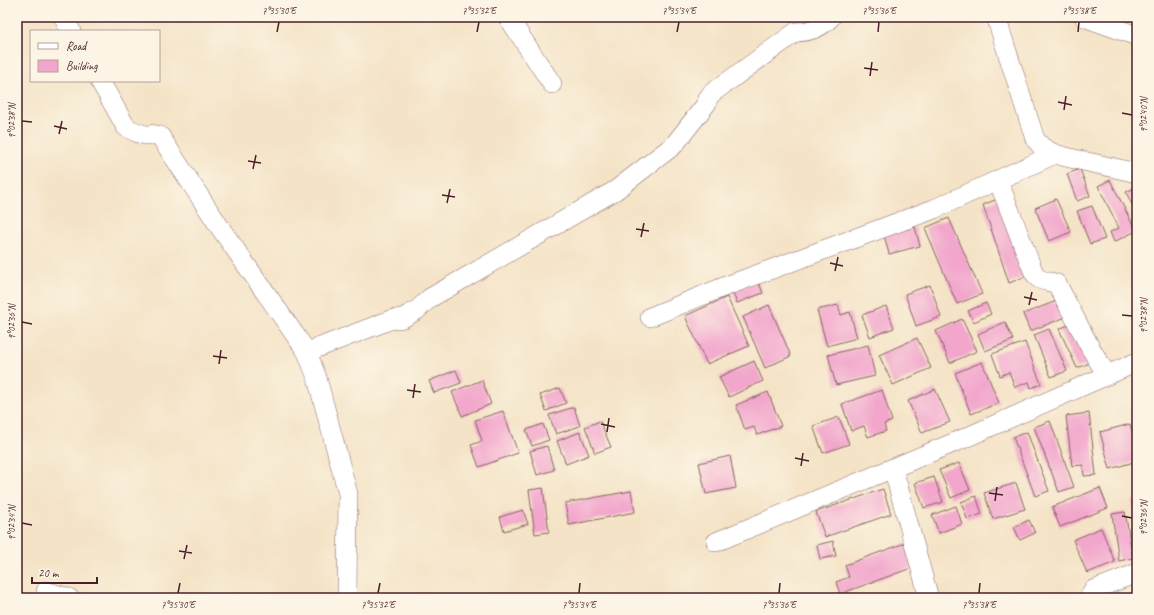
<svg xmlns="http://www.w3.org/2000/svg" width="1154" height="615" font-family="Caveat,sans-serif">
  <style>
    .building { fill: #f2a6cc }
    .lines { fill: none; stroke-linecap: round; stroke-linejoin: round }
    .street-casing { stroke: #866461; stroke-width: 20 }
    .street { stroke: #fff; stroke-width: 19 }
    .ticks { fill: none; stroke: #4a1f2b; stroke-width: 1.5 }
    .neatline { fill: none; stroke: #4a1f2b; stroke-width: 1.5 }
    .ticks-label { font-size: 10px; text-anchor: middle; fill: #4a1f2b }
  </style>
  <rect width="100%" height="100%" fill="#fcf5e5"/>
  <filter id="ink" filterUnits="userSpaceOnUse"><feTurbulence type="fractalNoise" baseFrequency=".025" numOctaves="2"/><feDisplacementMap in="SourceGraphic" scale="8" xChannelSelector="R" yChannelSelector="G"/><feConvolveMatrix kernelMatrix="1 2 1 2 8 2 1 2 1" color-interpolation-filters="sRGB"/></filter>
  <filter id="wash" filterUnits="userSpaceOnUse"><feTurbulence type="fractalNoise" baseFrequency=".012" numOctaves="4" result="noise"/><feDisplacementMap in="SourceGraphic" scale="16" xChannelSelector="R" yChannelSelector="G"/><feGaussianBlur stdDeviation="0.9" result="paint"/><feColorMatrix in="noise" values="0 0 0 0 0 0 0 0 0 0 0 0 0 0 0 0 0 1.4 0 .05"/><feComposite in="paint" operator="in"/></filter>
  <g filter="url(#wash)">
    <rect width="100%" height="100%" fill="#f4e3c6"/>
    <g id="blocks">
      <g class="building">
        <path d="M1080,169L1090,196L1077,201L1067,174Z"/>
        <path d="M1110,180L1136,231L1114,242L1110,232L1119,228L1098,186Z"/>
        <path d="M1137,187V215L1126,192Z"/>
        <path d="M1002,197L1029,275L1009,283L983,205Z"/>
        <path d="M1056,199L1071,232L1049,241L1035,208Z"/>
        <path d="M1092,206L1105,239L1090,244L1077,211Z"/>
        <path d="M949,218L982,294L957,304L925,228Z"/>
        <path d="M915,227L920,246L889,254L884,235Z"/>
        <path d="M758,281L763,293L737,303L732,291Z"/>
        <path d="M930,285L941,317L916,326L905,294Z"/>
        <path d="M727,297L749,346L707,364L685,316Z"/>
        <path d="M1059,300L1066,317L1030,331L1023,314Z"/>
        <path d="M986,303L991,314L974,322L968,311Z"/>
        <path d="M769,305L791,356L765,368L743,317Z"/>
        <path d="M838,305L841,315L850,312L857,338L827,346L817,310Z"/>
        <path d="M886,306L894,328L870,337L862,315Z"/>
        <path d="M962,319L977,351L950,363L936,331Z"/>
        <path d="M1005,322L1013,340L985,351L978,334Z"/>
        <path d="M1073,323L1090,363L1077,368L1059,329Z"/>
        <path d="M1049,329L1067,371L1051,377L1034,335Z"/>
        <path d="M917,338L931,368L893,385L879,355Z"/>
        <path d="M1025,342L1041,384L1031,388L1029,382L1015,387L1009,372L1000,376L992,354Z"/>
        <path d="M868,345L875,376L836,385L828,355Z"/>
        <path d="M754,361L763,381L729,397L719,377Z"/>
        <path d="M982,362L999,403L971,414L955,373Z"/>
        <path d="M456,370L461,383L434,393L429,381Z"/>
        <path d="M1137,371V389H1136L1133,372Z"/>
        <path d="M482,380L491,404L462,416L452,392Z"/>
        <path d="M560,388L566,403L546,411L540,395Z"/>
        <path d="M935,389L950,422L922,433L908,401Z"/>
        <path d="M882,390L892,421L884,424L886,431L868,437L864,426L851,431L842,404Z"/>
        <path d="M768,392L781,426L757,435L754,427L745,430L736,405Z"/>
        <path d="M574,407L580,426L556,434L549,415Z"/>
        <path d="M503,411L518,453L479,467L471,445L482,441L475,420Z"/>
        <path d="M1089,413L1096,475L1084,476L1083,465L1072,466L1066,416Z"/>
        <path d="M839,417L849,444L823,453L813,426Z"/>
        <path d="M600,421L611,447L595,453L585,427Z"/>
        <path d="M1050,421L1074,487L1059,492L1034,427Z"/>
        <path d="M543,424L549,440L532,446L526,430Z"/>
        <path d="M1130,424L1137,450V461L1110,469L1100,432Z"/>
        <path d="M580,432L589,455L566,464L557,441Z"/>
        <path d="M1027,432L1049,491L1035,496L1013,437Z"/>
        <path d="M547,446L554,470L537,475L530,451Z"/>
        <path d="M730,456L736,488L706,494L699,463Z"/>
        <path d="M959,463L970,490L951,498L939,470Z"/>
        <path d="M934,477L943,502L924,508L915,483Z"/>
        <path d="M1016,483L1025,509L993,519L984,493Z"/>
        <path d="M543,488L549,532L535,534L529,490Z"/>
        <path d="M1100,488L1108,508L1060,527L1052,507Z"/>
        <path d="M883,489L891,514L825,537L816,512Z"/>
        <path d="M631,491L635,512L569,525L565,503Z"/>
        <path d="M976,496L982,514L967,519L961,502Z"/>
        <path d="M1137,500V519H1136L1132,501Z"/>
        <path d="M956,506L962,524L939,533L932,515Z"/>
        <path d="M523,510L528,524L504,531L500,517Z"/>
        <path d="M1125,512L1133,558L1119,561L1112,514Z"/>
        <path d="M1029,520L1035,533L1020,540L1014,527Z"/>
        <path d="M1101,528L1115,562L1087,573L1073,540Z"/>
        <path d="M833,541L836,556L820,559L817,545Z"/>
        <path d="M905,543L914,567L840,594L836,582L849,577L845,565Z"/>
      </g>
    </g>
  </g>
  <g filter="url(#ink)">
    <use href="#blocks" fill-opacity="0" stroke="#866461" stroke-width="1"/>
    <g class="lines">
      <g class="street-casing">
        <g id="street">
          <path d="M63,17L71,31"/>
          <path d="M508,17L552,84"/>
          <path d="M996,17L1035,139L1042,147L1055,154L1070,158L1137,173"/>
          <path d="M1084,17L1137,36"/>
          <path d="M100,81L126,127C131,130 139,134 146,135C153,135 152,133 160,136L221,229L307,352L317,378L348,494L347,598"/>
          <path d="M998,180L1030,263C1032,268 1034,275 1038,278C1043,282 1051,281 1057,284L1091,349L1107,375"/>
          <path d="M650,317L721,288L934,209L1055,154"/>
          <path d="M307,352L390,320L403,318L417,310L430,298L444,290L616,190L674,145L707,103L708,98L712,93L796,32C809,32 822,27 831,17"/>
          <path d="M893,468L929,598"/>
          <path d="M716,542L965,438L1137,362"/>
          <path d="M46,591L69,598"/>
          <path d="M1089,598L1093,590L1137,573"/>
        </g>
      </g>
      <use href="#street" class="street"/>
    </g>
  </g>
  <path class="ticks" d="M277,32L279,22M477,32L479,22M677,32L679,22M878,32L879,22M1078,32L1079,22M864,68L878,70M870,76L872,62M1058,102L1072,105M1064,110L1066,96M1122,113L1132,115M22,121L32,122M54,126L67,129M59,134L62,121M248,161L261,163M253,169L256,155M442,195L455,197M447,203L450,189M636,229L649,231M641,237L644,223M830,263L843,266M835,271L838,257M1024,297L1037,300M1029,305L1032,292M1122,315L1132,316M22,322L32,324M213,356L227,358M219,364L221,350M407,390L421,392M413,398L415,384M601,424L615,427M607,432L609,418M795,458L809,461M801,466L803,453M989,493L1003,495M995,501L997,487M1122,516L1132,518M22,523L32,525M179,551L192,553M184,559L187,545M178,593L180,583M378,593L380,583M579,593L580,583M779,593L780,583M979,593L980,583"/>
  <rect width="1154" height="615" fill="none" stroke="#fcf5e5" stroke-width="44"/>
  <rect x="30" y="30" width="130" height="52" fill="#fcf5e5" stroke="#b59f9b"/>
  <rect x="38" y="43" width="20" height="6" fill="#ffffff" stroke="#b59f9b"/>
  <text x="66" y="50" font-size="12" fill="#4a1f2b">Road</text>
  <rect x="38" y="60" width="20" height="12" fill="#f2a6cc" stroke="#b59f9b"/>
  <text x="66" y="70" font-size="12" fill="#4a1f2b">Building</text>
  <path d="M32 577v6h65v-6" fill="none" stroke="#4a1f2b" stroke-width="2"/>
  <text x="38" y="577" font-size="12" fill="#4a1f2b" stroke="#fcf5e5" stroke-width="3" paint-order="stroke">20 m</text>
  <rect x="22" y="22" width="1110" height="571" class="neatline"/>
  <g class="ticks-label">
    <text x="279" y="14">7°35'30"E</text>
    <text x="479" y="14">7°35'32"E</text>
    <text x="679" y="14">7°35'34"E</text>
    <text x="879" y="14">7°35'36"E</text>
    <text x="1079" y="14">7°35'38"E</text>
    <text transform="translate(1143 115) rotate(-90)" y="4">9°02'40"N</text>
    <text transform="translate(11 121) rotate(-90)" y="4">9°02'38"N</text>
    <text transform="translate(1143 316) rotate(-90)" y="4">9°02'38"N</text>
    <text transform="translate(11 322) rotate(-90)" y="4">9°02'36"N</text>
    <text transform="translate(1143 518) rotate(-90)" y="4">9°02'36"N</text>
    <text transform="translate(11 523) rotate(-90)" y="4">9°02'34"N</text>
    <text x="178" y="608">7°35'30"E</text>
    <text x="378" y="608">7°35'32"E</text>
    <text x="579" y="608">7°35'34"E</text>
    <text x="779" y="608">7°35'36"E</text>
    <text x="979" y="608">7°35'38"E</text>
  </g>
</svg>
